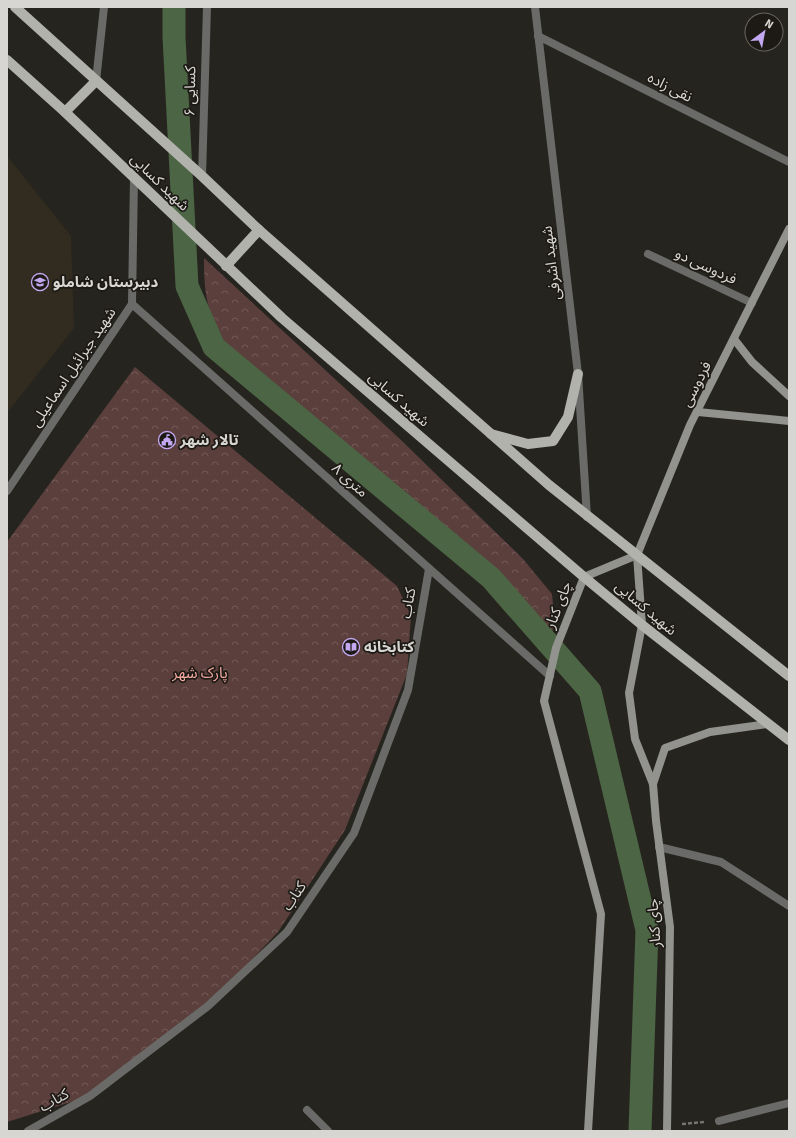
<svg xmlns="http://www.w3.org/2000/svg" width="796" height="1138" font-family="Signika,'Noto Sans Arabic',sans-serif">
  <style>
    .built { fill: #312b20 }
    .park { fill: url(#park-crowns) }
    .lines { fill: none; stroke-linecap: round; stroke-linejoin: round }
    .canal { stroke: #4c6544; stroke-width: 23 }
    .path { stroke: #777570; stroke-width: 2.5; stroke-dasharray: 4 2; stroke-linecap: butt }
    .street { stroke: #6a6b68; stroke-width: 8 }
    .secondary { stroke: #92938e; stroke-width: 8 }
    .primary { stroke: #b1b2ac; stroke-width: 10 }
    .labels { text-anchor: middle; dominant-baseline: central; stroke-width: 3.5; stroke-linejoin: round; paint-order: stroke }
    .street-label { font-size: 15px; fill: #d8d6d3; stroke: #1d1a15 }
    .poi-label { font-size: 15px; font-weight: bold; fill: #d8d6d3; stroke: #1d1a15; text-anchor: start }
    .park-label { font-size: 15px; fill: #f6aba2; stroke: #1d1a15 }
  </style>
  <defs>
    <pattern id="park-crowns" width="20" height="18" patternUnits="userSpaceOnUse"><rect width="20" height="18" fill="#5b3f3c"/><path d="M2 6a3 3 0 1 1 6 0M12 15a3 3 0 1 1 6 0" fill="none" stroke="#725a57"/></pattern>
  </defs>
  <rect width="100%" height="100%" fill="#26241e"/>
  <path class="built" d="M7,156L71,236L74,328L7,413Z"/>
  <g class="park">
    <path d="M204,258L401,440L523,559L552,594L554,615L552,637L506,579L356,457L226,345C207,313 204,295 204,258Z"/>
    <path d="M135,367L397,586L411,616L407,674L345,830L278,932L208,1006L90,1096L7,1122V542Z"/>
  </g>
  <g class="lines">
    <path class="canal" d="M174,7V37L187,286L214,347L491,578L590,691L647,930L640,1131"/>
    <path class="path" d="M682,1124L704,1122"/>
    <g class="street">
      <path d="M535,7L578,374L587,517"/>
      <path d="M538,36L789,162"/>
      <path d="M96,81L104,7"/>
      <path d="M202,176L207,7"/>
      <path d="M648,254L752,303"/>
      <path d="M132,304L550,676"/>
      <path d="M7,491L132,304L134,178"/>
      <path d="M659,847L721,862L789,906"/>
      <path d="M307,1110L328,1131"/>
      <path d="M719,1121L789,1103"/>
      <path d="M28,1131L90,1096L208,1006L287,932L354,833L408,690L429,569"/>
    </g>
    <g class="secondary">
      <path d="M734,339L752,362L789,396"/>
      <path d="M698,412L789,421"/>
      <path d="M653,784L665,748L710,732L767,724"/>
      <path d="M588,1131L601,914L544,701L556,648L584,577L637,555"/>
      <path d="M667,1131L670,927L656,821L653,784L635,739L629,693L642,625L637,555L690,425L789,229"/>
    </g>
    <g class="primary">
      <path d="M15,7L202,176L259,230L549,485L789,676"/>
      <path d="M7,60L65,112L282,318L584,577L642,625L789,740"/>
      <path d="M65,112L96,81"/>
      <path d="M226,266L259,230"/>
      <path d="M491,434L528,444L553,441L568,417L578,374"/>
    </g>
  </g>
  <defs>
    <g id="school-ring" transform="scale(0.9)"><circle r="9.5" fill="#1d1a15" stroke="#c4a7f1" stroke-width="1.5"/><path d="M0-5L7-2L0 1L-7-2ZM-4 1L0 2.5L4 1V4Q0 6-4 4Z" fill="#c4a7f1"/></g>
    <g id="civic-ring" transform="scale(0.9)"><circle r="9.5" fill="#1d1a15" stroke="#c4a7f1" stroke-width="1.5"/><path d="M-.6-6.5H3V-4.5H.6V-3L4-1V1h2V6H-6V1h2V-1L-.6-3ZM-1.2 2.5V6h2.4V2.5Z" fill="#c4a7f1"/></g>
    <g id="library-ring" transform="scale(0.9)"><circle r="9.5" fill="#1d1a15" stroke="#c4a7f1" stroke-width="1.5"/><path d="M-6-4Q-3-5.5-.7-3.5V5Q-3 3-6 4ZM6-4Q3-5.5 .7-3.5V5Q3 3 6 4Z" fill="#c4a7f1"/></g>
  </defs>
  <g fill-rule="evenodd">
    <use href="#school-ring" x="40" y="282"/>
    <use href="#civic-ring" x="167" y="440"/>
    <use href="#library-ring" x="351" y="647"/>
  </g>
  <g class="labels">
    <g class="street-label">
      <text transform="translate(670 87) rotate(27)">نقی زاده</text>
      <text transform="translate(190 91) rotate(-89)">کسایی ۶</text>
      <text transform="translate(160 182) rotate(44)">شهید کسایی</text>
      <text transform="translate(551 263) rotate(-97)">شهید اشرفی</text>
      <text transform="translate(706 266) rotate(25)">فردوسی دو</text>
      <text transform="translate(73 367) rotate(-56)">شهید جبرائیل اسماعیلی</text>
      <text transform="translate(696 384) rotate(-63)">فردوسی</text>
      <text transform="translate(399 399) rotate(41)">شهید کسایی</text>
      <text transform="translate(350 480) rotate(42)">۸ متری</text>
      <text transform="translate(408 603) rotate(-80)">کتاب</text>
      <text transform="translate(558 605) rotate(-69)">چای کنار</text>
      <text transform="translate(646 608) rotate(40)">شهید کسایی</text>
      <text transform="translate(294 896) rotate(-56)">کتاب</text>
      <text transform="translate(654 923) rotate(-94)">چای کنار</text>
      <text transform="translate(54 1100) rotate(-29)">کتاب</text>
    </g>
    <g class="poi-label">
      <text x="53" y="282">دبیرستان شاملو</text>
      <text x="180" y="440">تالار شهر</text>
      <text x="364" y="647">کتابخانه</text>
    </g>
    <g class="park-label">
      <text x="200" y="673">پارک شهر</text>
    </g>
  </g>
  <rect width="796" height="1138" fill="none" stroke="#d8d6d3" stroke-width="16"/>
  <g transform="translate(764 32) rotate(32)"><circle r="19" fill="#1d1a15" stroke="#686561"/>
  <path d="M0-3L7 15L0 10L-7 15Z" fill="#c4a7f1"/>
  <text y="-6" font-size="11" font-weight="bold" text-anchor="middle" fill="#d8d6d3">N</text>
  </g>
</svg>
